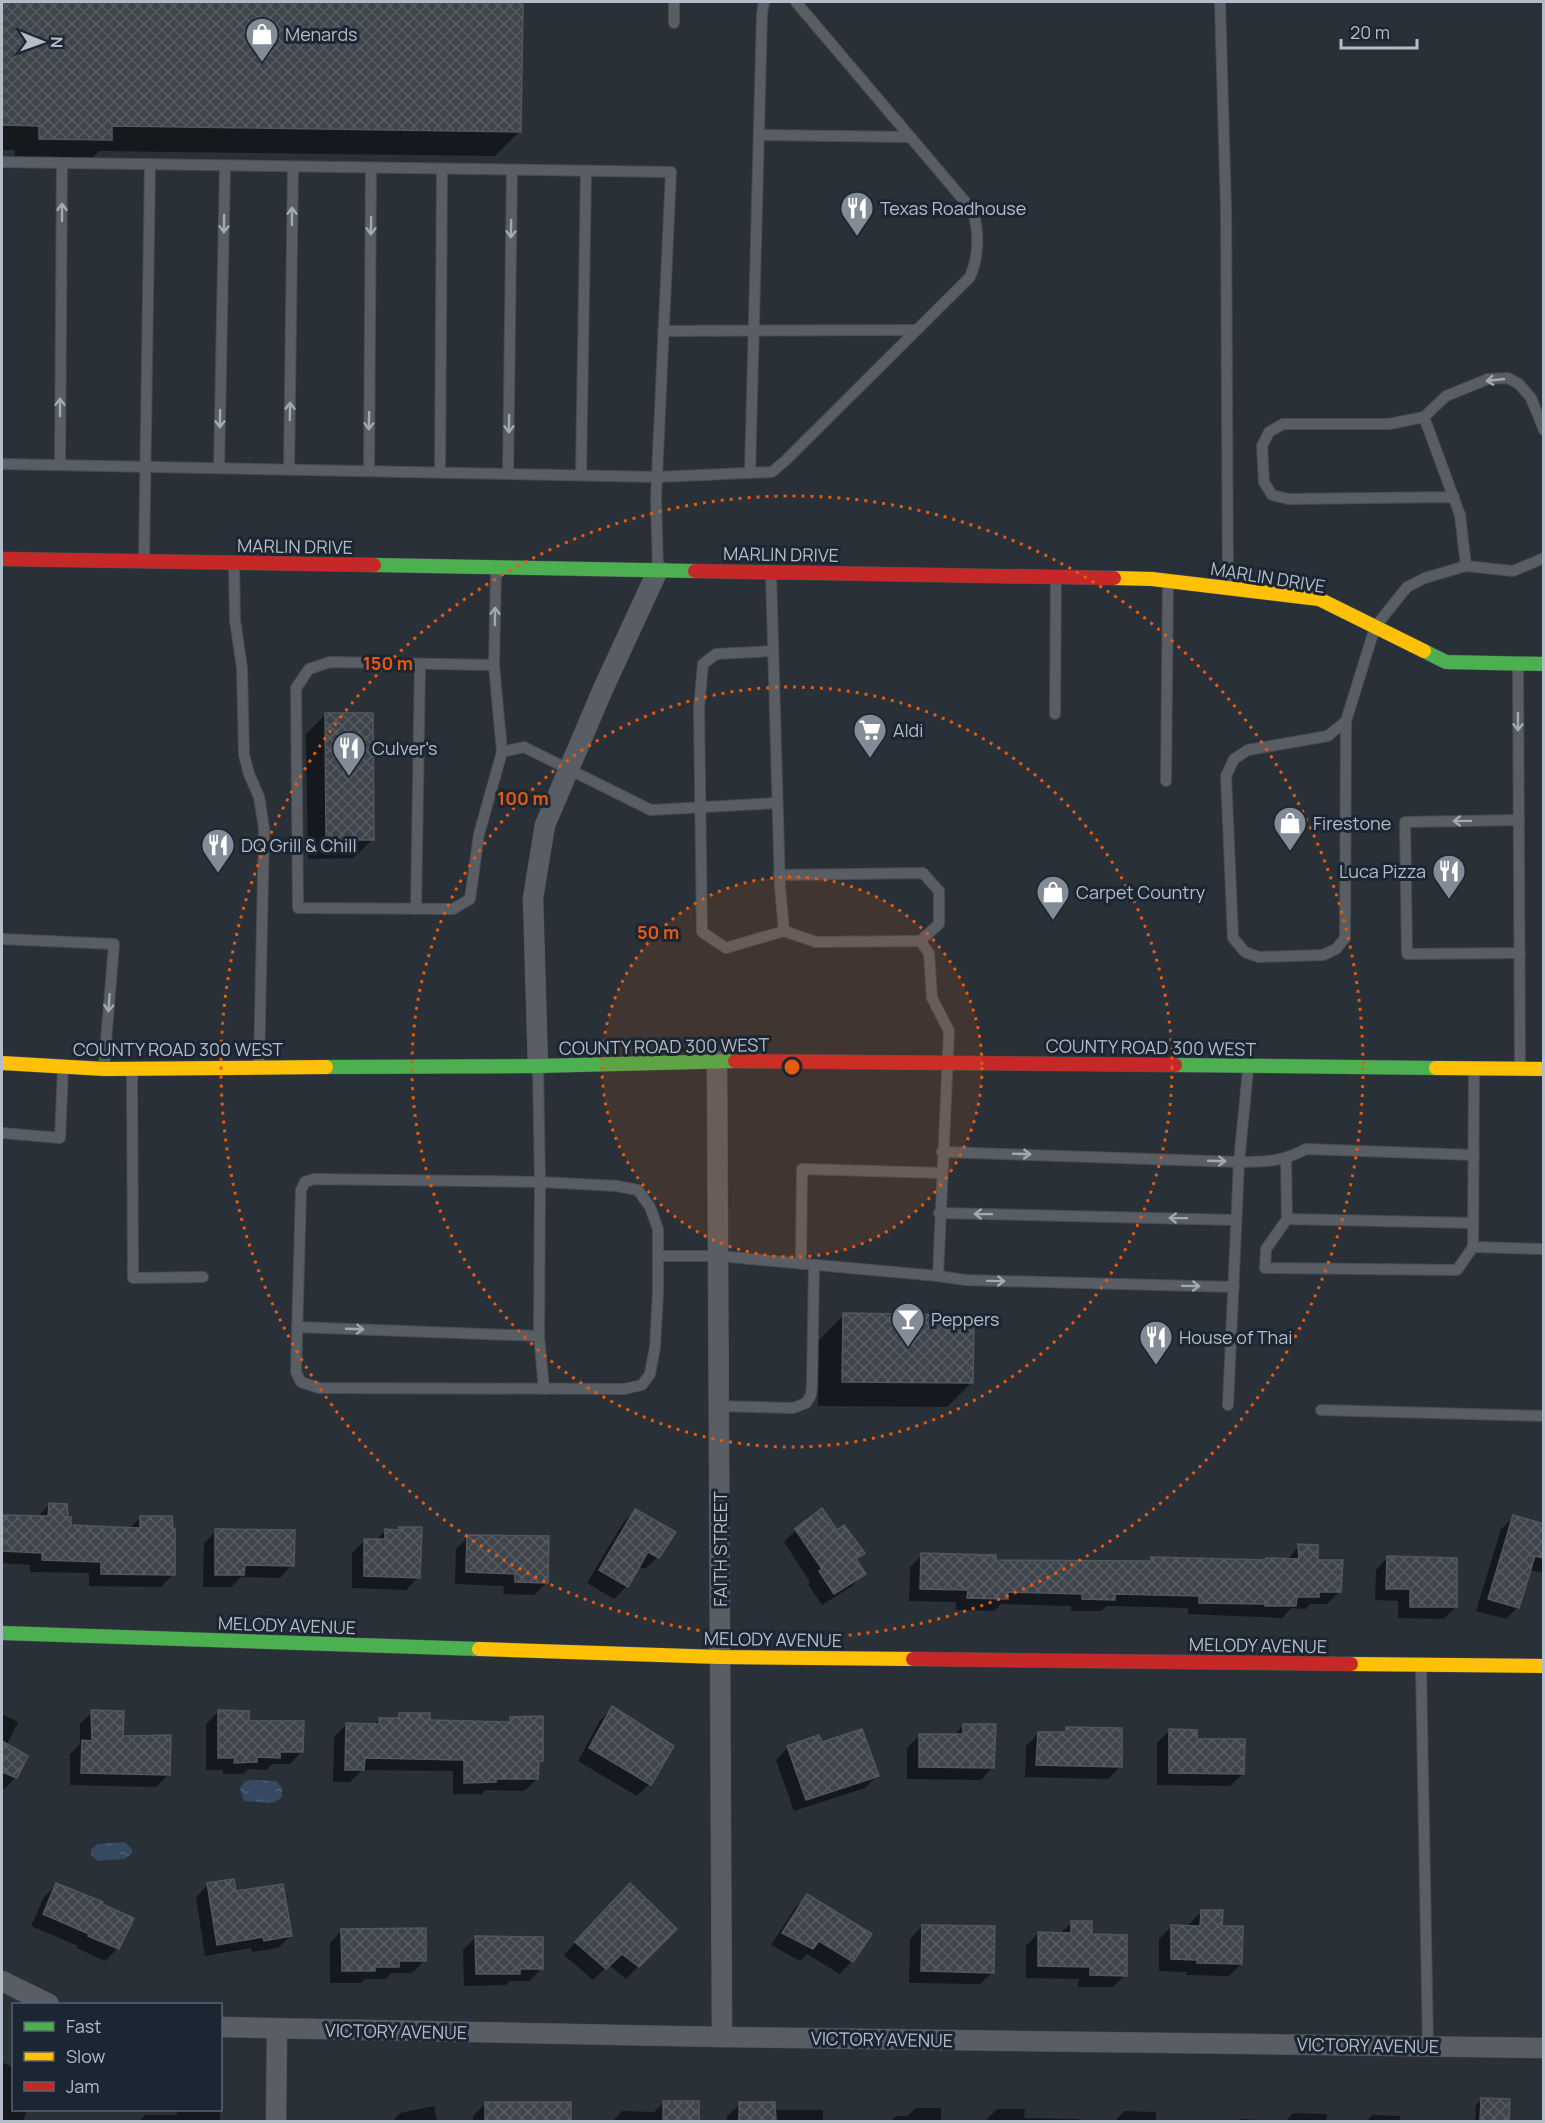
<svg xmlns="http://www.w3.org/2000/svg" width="1545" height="2123" font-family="Manrope,sans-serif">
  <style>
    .water { fill: url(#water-ripples) }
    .shadow { fill: #0007 }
    .building { fill: url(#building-cross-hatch); stroke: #51575f; stroke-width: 1.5 }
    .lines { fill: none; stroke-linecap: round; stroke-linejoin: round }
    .lane-casing { stroke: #474c52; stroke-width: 12 }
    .street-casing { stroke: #474c52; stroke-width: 21 }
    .fast-casing { stroke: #474c52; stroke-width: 15 }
    .slow-casing { stroke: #474c52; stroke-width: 15 }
    .jam-casing { stroke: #474c52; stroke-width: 15 }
    .lane { stroke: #595e65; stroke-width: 10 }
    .street { stroke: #595e65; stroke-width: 20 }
    .fast { stroke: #4caf50; stroke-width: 14 }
    .slow { stroke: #ffc107; stroke-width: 14 }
    .jam { stroke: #c62828; stroke-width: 14 }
    .oneway { stroke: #a1a9b5 }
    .ring { fill: none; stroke: #e8590c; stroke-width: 3; stroke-dasharray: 3 6 }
    .labels { text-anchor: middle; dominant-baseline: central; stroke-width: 6; stroke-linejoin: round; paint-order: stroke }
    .poi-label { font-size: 18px; fill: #b3bcc9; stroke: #1c2632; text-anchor: start }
    .street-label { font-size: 18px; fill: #b3bcc9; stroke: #1c2632 }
    .centre { fill: #e8590c; stroke: #1c2632; stroke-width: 3 }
    .ring-label { font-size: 18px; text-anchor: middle; font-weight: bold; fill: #e8590c; stroke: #1c2632; stroke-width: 6; stroke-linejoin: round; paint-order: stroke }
  </style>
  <defs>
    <pattern id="water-ripples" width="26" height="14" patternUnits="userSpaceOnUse" patternTransform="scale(1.5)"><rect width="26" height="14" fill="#354961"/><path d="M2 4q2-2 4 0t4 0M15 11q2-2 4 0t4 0" fill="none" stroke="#506176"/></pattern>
    <pattern id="building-cross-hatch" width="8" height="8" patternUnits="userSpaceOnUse" patternTransform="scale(1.5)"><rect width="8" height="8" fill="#3e444b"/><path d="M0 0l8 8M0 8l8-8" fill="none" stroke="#585d64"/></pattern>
  </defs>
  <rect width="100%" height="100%" fill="#293037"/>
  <g class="water">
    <path d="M252,1780L276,1781L282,1788V1797L274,1803L244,1801L240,1788L245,1781Z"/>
    <path d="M125,1842L132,1849V1853L125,1859L98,1861L91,1855V1850L97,1844Z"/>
  </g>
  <g class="shadow">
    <path d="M2,2H522L520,131L495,156L99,151L85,165L14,164L15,150H2Z"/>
    <path d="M325,715L372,840L353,858L308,859L306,734Z"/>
    <path d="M844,1315L972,1382L947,1407L818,1406L819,1340Z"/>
    <path d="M49,1505L69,1527L129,1529L141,1517L173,1574L161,1587L89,1586V1573L30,1572V1565L2,1563V1516L37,1517Z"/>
    <path d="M635,1510L658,1557L645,1569L638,1566L627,1586L614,1599L587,1583L623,1523Z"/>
    <path d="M1514,1517L1544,1525V1573L1529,1570L1518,1607L1506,1619L1476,1611L1501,1529Z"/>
    <path d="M399,1528L418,1577L406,1590L352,1588V1553L365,1540L375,1541L385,1531H396Z"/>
    <path d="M796,1530L837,1532L863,1553L855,1560L864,1573L852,1586L822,1605L808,1584L810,1582L784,1542Z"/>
    <path d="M216,1531L292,1565L280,1578L241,1577L231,1587H203L204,1543Z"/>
    <path d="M468,1537L547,1582L534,1595L503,1594L504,1586L455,1584L456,1549Z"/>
    <path d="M1299,1546L1316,1561L1340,1591L1327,1604H1310L1306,1609L1291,1608L1282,1618L1188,1614V1608L1107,1606L1101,1611H1071V1606L1001,1604L994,1611L956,1610V1602L909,1601L910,1567L922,1555L994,1561L1148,1562L1151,1559L1264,1561L1266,1559L1287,1560Z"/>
    <path d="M1388,1557L1456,1607L1443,1619L1398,1618V1601L1375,1600L1376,1570Z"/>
    <path d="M613,1708L649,1784L637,1796L578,1761L600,1720Z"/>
    <path d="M92,1712L122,1737L169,1774L156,1787L70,1785V1754L80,1744V1724Z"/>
    <path d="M218,1712L247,1722L302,1751L290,1764H272L266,1770L248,1769L243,1774H223V1770H206V1724Z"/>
    <path d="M2,1714L18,1722L6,1746L16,1777L4,1789L2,1788Z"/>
    <path d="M400,1715L429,1721L506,1724L511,1718L541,1761L537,1765V1779L524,1791L485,1790L482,1794H453V1771L362,1770L350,1782H333L334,1737L346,1725L373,1726L379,1719L395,1720Z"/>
    <path d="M964,1725L993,1767L981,1780L907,1779V1748L920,1735H954Z"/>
    <path d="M1067,1729L1121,1766L1108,1779L1025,1777L1026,1746L1038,1734H1062Z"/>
    <path d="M1169,1731L1195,1740L1243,1774L1230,1786L1157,1785V1743Z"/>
    <path d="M821,1744L878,1775L865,1788L794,1811L776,1760L788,1747Z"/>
    <path d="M57,1884L118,1948L105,1961L77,1948L78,1946L31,1926L44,1897Z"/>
    <path d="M208,1885L235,1893L290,1936L278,1948L252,1952L251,1948L205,1956L196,1897Z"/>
    <path d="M807,1896L852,1961L840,1974L807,1954L800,1961L771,1945L795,1908Z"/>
    <path d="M617,1897L675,1929L626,1979L609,1965L593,1980L564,1955Z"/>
    <path d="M1202,1911L1221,1927L1241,1964L1229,1976L1186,1975V1972L1159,1971V1939L1171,1927H1189V1924Z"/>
    <path d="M1071,1923L1090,1936L1125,1975L1113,1987H1078L1079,1979L1026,1978V1946L1038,1933L1060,1934Z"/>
    <path d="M922,1926L993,1972L980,1984L909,1983L910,1939Z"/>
    <path d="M342,1930L424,1961L412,1973H391L386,1979H365L361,1983H330V1943Z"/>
    <path d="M475,1938L542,1968L529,1981H510L506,1985L464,1986L463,1950Z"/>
    <path d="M2,2062L14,2068V2110H27L23,2122H2Z"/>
    <path d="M1482,2099L1508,2100V2122H1475L1476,2105Z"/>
    <path d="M664,2102L698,2103L697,2122H612L622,2111L654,2112Z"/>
    <path d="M486,2103H570V2122H473V2116Z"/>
    <path d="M740,2104L774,2110H823V2122H727V2116Z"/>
    <path d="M434,2106L437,2122H392L400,2113Z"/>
    <path d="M916,2108H941V2122H873L874,2120L891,2121L896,2116H907Z"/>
    <path d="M997,2109H1025L1024,2118L1079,2119L1078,2122H984Z"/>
    <path d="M177,2110H220V2122H139L145,2115H177Z"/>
    <path d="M1124,2111L1156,2112V2121L1162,2122H1114Z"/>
    <path d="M1293,2113L1327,2114L1326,2122H1238L1241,2119L1286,2121Z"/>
    <path d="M1372,2115L1400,2116V2122H1366Z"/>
    <path d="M1512,2120H1544V2122H1510Z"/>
  </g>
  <g class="building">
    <path d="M2,2H523L521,132L112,126V140L39,139V126L2,125Z"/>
    <path d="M325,713H373L374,840H326Z"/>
    <path d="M843,1313L974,1315L973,1383L842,1382Z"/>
    <path d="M49,1503L67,1504L68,1517H71V1525L140,1528V1516H172L173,1528L175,1529V1575L101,1574V1562L42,1560V1553L2,1551V1515L48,1516Z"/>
    <path d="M822,1508L837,1530L844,1525L865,1553L856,1559L866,1574L834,1594L819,1571L822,1569L795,1529Z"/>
    <path d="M635,1509L676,1532L659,1558L648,1552L628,1587L599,1570Z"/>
    <path d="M1513,1515L1544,1524V1558L1535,1556L1519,1608L1488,1599Z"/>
    <path d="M399,1527H422L420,1578L364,1576V1539H385V1529L399,1530Z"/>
    <path d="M215,1529L295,1530L294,1566L245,1565L244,1575H215Z"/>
    <path d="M467,1535L549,1536L548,1583L515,1582V1574L466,1572Z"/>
    <path d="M1298,1544L1318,1545V1560H1343L1341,1592H1319V1597H1297L1296,1606H1265V1604L1199,1603V1596L1115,1594V1600L1082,1599V1594L1008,1592V1599L967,1598L968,1590L920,1589L921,1553L996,1555V1560L1151,1561V1557L1266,1560V1558L1299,1559Z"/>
    <path d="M1387,1556L1457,1558V1607H1410V1589H1386Z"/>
    <path d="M612,1706L674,1746L651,1785L589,1748Z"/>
    <path d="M91,1710L124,1711L123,1736L171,1735L170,1775L81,1773L82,1740L92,1741Z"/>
    <path d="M218,1710L249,1711V1721H304L303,1752H280V1758L257,1757V1762L234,1763L235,1758H218Z"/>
    <path d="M399,1713H430V1720L510,1722V1717L543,1716V1761H539L538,1779H496V1782L464,1783V1760L365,1758L364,1770H345L346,1723L379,1724V1718H399Z"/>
    <path d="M963,1724H996L994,1768L919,1767V1734H963Z"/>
    <path d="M1066,1727L1122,1728V1767L1036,1765L1038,1732H1066Z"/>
    <path d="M862,1729L879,1776L806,1800L787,1746L819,1735L822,1742Z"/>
    <path d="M1169,1729L1197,1730V1739H1245L1244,1774L1169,1773Z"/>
    <path d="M2,1741L28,1756L17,1778L2,1772Z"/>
    <path d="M234,1879L236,1891L283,1884L292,1936L264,1941L263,1937L217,1945L207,1883Z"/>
    <path d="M56,1883L103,1902L102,1904L134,1918L119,1949L88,1936L89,1934L43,1914Z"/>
    <path d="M630,1883L677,1929L639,1967L622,1954L606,1969L575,1942Z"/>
    <path d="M807,1894L872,1934L853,1962L819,1941L813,1949L782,1933Z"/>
    <path d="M1201,1910H1223L1222,1926H1243L1242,1964L1197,1963L1198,1960L1171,1959V1925L1200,1926Z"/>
    <path d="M1071,1921H1092V1934L1127,1935V1976L1090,1975V1967L1038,1966V1932L1071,1933Z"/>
    <path d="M922,1925L995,1926L994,1973L921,1971Z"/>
    <path d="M426,1928V1961H399V1967H375V1971H342L341,1929Z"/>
    <path d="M475,1936L543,1937V1969H520V1974H476Z"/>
    <path d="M1481,2098L1510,2099L1509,2121H1480Z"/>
    <rect x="663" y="2101" width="36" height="20"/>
    <rect x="485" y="2102" width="86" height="19"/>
    <path d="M739,2102H775L776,2121H739Z"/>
  </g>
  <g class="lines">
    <g class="lane-casing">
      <g id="lane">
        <path d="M674,2V23"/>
        <path d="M1220,2L1226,209L1228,586"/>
        <path d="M759,135L910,137"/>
        <path d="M2,162L671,172L656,497L658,570"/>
        <path d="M663,331L917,330"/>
        <path d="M1424,417L1446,396L1488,379L1508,378L1519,384L1531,398L1544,430"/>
        <path d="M2,464L657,477L772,472L786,460L970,277C979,256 979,233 973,211L796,2"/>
        <path d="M60,465L62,163"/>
        <path d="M219,468L225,166"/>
        <path d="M289,469L293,167"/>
        <path d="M369,471L371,168"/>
        <path d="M440,472L442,169"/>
        <path d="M750,473L762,13L764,2"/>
        <path d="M508,474L512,170"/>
        <path d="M581,475L586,171"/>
        <path d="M1454,497L1288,499L1272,495L1264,482L1262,446L1269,432L1283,424H1389L1424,417L1460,515L1466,566"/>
        <path d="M144,560L150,164"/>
        <path d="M234,564L235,620L242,668L244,755L249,774L259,797L264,828L259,1067"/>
        <path d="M496,569L494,665L502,752"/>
        <path d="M773,651L716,654L703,664L699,708L702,932L726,948L784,931"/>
        <path d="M1518,664L1520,1065"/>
        <path d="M494,665L330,662L309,669L296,688L298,908L453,909L470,899L479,834L502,752L524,747L651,810L777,803"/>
        <path d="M1055,714L1056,578"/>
        <path d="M1346,721L1345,938L1336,949L1323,955L1259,957L1245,952L1233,938L1226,776L1234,759L1248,750L1328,736L1346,721L1375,627L1407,587L1425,578L1466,566L1513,571L1544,558"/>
        <path d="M1166,781L1168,581"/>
        <path d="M1519,820L1405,822L1407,954L1520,953"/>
        <path d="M779,875L923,873L939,891V924L920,941"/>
        <path d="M416,909L420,664"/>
        <path d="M2,939L114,944L104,1066"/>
        <path d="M538,1068L540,1182L539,1336L544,1389"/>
        <path d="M1248,1070L1239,1162C1265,1162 1282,1162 1306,1149L1474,1155"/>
        <path d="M132,1072L133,1278L203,1277"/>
        <path d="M1474,1072L1473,1247L1544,1249"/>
        <path d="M2,1133L60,1138L63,1068"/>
        <path d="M942,1152L1239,1162L1228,1405"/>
        <path d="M1286,1159L1287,1219L1266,1249L1265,1268L1457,1270L1473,1247"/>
        <path d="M314,1179L540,1182L617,1186L638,1190L650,1207L658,1229V1292L655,1347L650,1374L642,1385L624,1389L319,1388L301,1382L296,1372L301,1190L305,1182Z"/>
        <path d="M939,1213L1236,1220"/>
        <path d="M1287,1219L1473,1223"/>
        <path d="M658,1256H719L938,1276L949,1031L932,998L929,953L920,941L816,942L784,931L780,887L771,574"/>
        <path d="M801,1264L802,1169L942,1173"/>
        <path d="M938,1276L965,1280L1234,1287"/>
        <path d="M297,1327L539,1336"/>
        <path d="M719,1406L793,1408L806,1403L811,1395L812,1385L814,1265"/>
        <path d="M1321,1410L1544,1416"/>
        <path d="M1421,1666L1428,2046"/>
      </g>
    </g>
    <g class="street-casing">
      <g id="street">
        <path d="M717,1061L722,2037"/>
        <path d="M538,1066L533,898L545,825L603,689L658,570"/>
        <path d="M2,1981L49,2004"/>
        <path d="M220,2027L722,2037L1544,2048"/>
        <path d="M276,2122L277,2028"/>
      </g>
    </g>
    <g class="fast-casing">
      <g id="fast">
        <path d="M374,565L695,571"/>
        <path d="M1424,651L1446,662L1544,664"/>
        <path d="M1175,1065L1436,1068"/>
        <path d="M326,1067L538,1066L735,1061"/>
        <path d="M2,1633L479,1649"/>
      </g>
    </g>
    <g class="slow-casing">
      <g id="slow">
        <path d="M1114,578L1152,579L1319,599L1424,651"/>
        <path d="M2,1063L104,1069L326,1067"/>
        <path d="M1436,1068L1544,1069"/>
        <path d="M479,1649L720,1657L913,1659"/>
        <path d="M1351,1664L1544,1666"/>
      </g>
    </g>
    <g class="jam-casing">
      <g id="jam">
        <path d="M2,559L374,565"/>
        <path d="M695,571L1114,578"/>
        <path d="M735,1061L1175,1065"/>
        <path d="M913,1659L1351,1664"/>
      </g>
    </g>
    <use href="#lane" class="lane"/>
    <use href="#street" class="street"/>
    <use href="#fast" class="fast"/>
    <use href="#slow" class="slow"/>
    <use href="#jam" class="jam"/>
  </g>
  <defs><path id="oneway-shaft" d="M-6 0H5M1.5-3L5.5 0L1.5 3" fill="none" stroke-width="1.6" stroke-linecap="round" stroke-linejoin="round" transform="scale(1.5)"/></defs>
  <g class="oneway">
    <use href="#oneway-shaft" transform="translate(62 212) rotate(-90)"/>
    <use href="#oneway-shaft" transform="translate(292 216) rotate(-89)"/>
    <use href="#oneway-shaft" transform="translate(224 224) rotate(91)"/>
    <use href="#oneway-shaft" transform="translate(371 226) rotate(91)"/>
    <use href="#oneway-shaft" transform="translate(511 229) rotate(91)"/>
    <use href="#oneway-shaft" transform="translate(1495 380) rotate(174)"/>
    <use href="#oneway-shaft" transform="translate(60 407) rotate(-90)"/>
    <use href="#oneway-shaft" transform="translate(290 411) rotate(-89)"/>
    <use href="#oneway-shaft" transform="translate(220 419) rotate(91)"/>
    <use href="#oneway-shaft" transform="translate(369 421) rotate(91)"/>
    <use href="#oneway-shaft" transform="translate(509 424) rotate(91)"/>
    <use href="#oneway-shaft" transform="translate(495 616) rotate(-89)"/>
    <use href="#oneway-shaft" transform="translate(1518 722) rotate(90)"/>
    <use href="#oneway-shaft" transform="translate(1462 821) rotate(179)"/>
    <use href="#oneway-shaft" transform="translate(109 1003) rotate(94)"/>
    <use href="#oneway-shaft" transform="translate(1022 1154) rotate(2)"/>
    <use href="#oneway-shaft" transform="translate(1217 1161) rotate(2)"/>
    <use href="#oneway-shaft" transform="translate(983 1214) rotate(-179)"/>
    <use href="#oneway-shaft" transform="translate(1178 1218) rotate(-179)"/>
    <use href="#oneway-shaft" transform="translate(996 1281) rotate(1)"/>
    <use href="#oneway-shaft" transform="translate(1191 1286) rotate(1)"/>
    <use href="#oneway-shaft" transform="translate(355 1329) rotate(2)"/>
  </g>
  <circle cx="792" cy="1067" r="190" fill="#e8590c" fill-opacity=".12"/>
  <g class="ring">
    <circle cx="792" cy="1067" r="190"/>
    <circle cx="792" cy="1067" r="380"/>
    <circle cx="792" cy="1067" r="571"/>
  </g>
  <defs>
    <g id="shop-pin" transform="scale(1.725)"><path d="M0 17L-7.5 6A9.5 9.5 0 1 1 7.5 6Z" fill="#838b96" stroke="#1c2632"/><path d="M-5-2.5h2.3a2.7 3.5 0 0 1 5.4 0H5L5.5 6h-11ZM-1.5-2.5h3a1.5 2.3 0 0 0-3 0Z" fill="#fff"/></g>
    <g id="restaurant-pin" transform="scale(1.725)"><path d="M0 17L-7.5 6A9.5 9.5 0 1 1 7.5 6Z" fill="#838b96" stroke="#1c2632"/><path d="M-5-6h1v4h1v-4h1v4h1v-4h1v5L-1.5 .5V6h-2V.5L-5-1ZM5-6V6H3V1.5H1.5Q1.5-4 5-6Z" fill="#fff"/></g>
    <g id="supermarket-pin" transform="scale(1.725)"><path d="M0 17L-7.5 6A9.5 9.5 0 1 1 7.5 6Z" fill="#838b96" stroke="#1c2632"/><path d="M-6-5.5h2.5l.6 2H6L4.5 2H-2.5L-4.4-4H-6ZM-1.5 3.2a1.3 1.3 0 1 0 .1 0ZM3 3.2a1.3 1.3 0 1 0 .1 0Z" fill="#fff"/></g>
    <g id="bar-pin" transform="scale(1.725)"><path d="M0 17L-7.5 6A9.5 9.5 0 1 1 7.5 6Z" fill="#838b96" stroke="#1c2632"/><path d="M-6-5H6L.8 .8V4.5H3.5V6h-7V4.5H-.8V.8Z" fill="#fff"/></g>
  </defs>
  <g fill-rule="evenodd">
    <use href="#shop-pin" x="262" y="34"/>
    <use href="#restaurant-pin" x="857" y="208"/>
    <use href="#supermarket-pin" x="870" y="730"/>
    <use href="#restaurant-pin" x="349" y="748"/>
    <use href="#shop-pin" x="1290" y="823"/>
    <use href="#restaurant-pin" x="218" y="845"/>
    <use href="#restaurant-pin" x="1449" y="871"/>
    <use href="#shop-pin" x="1053" y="892"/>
    <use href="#bar-pin" x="908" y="1319"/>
    <use href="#restaurant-pin" x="1156" y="1337"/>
  </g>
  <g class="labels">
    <g class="poi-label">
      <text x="285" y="34">Menards</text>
      <text x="880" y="208">Texas Roadhouse</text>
      <text x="893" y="730">Aldi</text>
      <text x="372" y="748">Culver's</text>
      <text x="1313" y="823">Firestone</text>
      <text x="241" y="845">DQ Grill &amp; Chill</text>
      <text x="1426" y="871" text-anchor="end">Luca Pizza</text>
      <text x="1076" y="892">Carpet Country</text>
      <text x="931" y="1319">Peppers</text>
      <text x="1179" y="1337">House of Thai</text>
    </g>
    <g class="street-label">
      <text transform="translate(295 546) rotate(1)">MARLIN DRIVE</text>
      <text transform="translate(781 554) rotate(1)">MARLIN DRIVE</text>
      <text transform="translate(1268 577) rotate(9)">MARLIN DRIVE</text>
      <text transform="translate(664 1046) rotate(-1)">COUNTY ROAD 300 WEST</text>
      <text transform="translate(1151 1047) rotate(1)">COUNTY ROAD 300 WEST</text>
      <text x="178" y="1049">COUNTY ROAD 300 WEST</text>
      <text transform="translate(720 1549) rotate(-90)">FAITH STREET</text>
      <text transform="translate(287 1625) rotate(2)">MELODY AVENUE</text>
      <text transform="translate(773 1639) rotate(1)">MELODY AVENUE</text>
      <text transform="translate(1258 1645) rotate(1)">MELODY AVENUE</text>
      <text transform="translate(396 2031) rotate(1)">VICTORY AVENUE</text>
      <text transform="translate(882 2039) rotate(1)">VICTORY AVENUE</text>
      <text transform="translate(1368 2045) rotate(1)">VICTORY AVENUE</text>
    </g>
  </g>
  <circle cx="792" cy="1067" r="9" class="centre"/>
  <g class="ring-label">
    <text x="388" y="670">150 m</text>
    <text x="523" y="805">100 m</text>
    <text x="658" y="939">50 m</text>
  </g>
  <rect width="1545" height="2123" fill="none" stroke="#b3bcc9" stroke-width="6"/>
  <rect x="12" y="2003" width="210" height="108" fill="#1c2632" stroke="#58626e" stroke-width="1.5"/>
  <rect x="24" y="2022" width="30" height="9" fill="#4caf50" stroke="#58626e" stroke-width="1.5"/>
  <text x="66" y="2033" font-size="18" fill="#b3bcc9">Fast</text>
  <rect x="24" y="2052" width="30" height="9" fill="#ffc107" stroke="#58626e" stroke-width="1.5"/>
  <text x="66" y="2063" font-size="18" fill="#b3bcc9">Slow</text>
  <rect x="24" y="2082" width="30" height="9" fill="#c62828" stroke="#58626e" stroke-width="1.5"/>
  <text x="66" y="2093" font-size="18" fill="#b3bcc9">Jam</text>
  <g transform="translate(42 42) rotate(91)" stroke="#1c2632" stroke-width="4.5" paint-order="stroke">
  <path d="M0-4.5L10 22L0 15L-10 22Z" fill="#b3bcc9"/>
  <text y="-9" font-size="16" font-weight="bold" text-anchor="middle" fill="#b3bcc9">N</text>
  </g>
  <path d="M1341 39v9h76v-9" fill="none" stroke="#b3bcc9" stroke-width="3"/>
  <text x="1350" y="39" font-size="18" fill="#b3bcc9" stroke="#1c2632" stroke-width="4.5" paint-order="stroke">20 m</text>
</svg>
